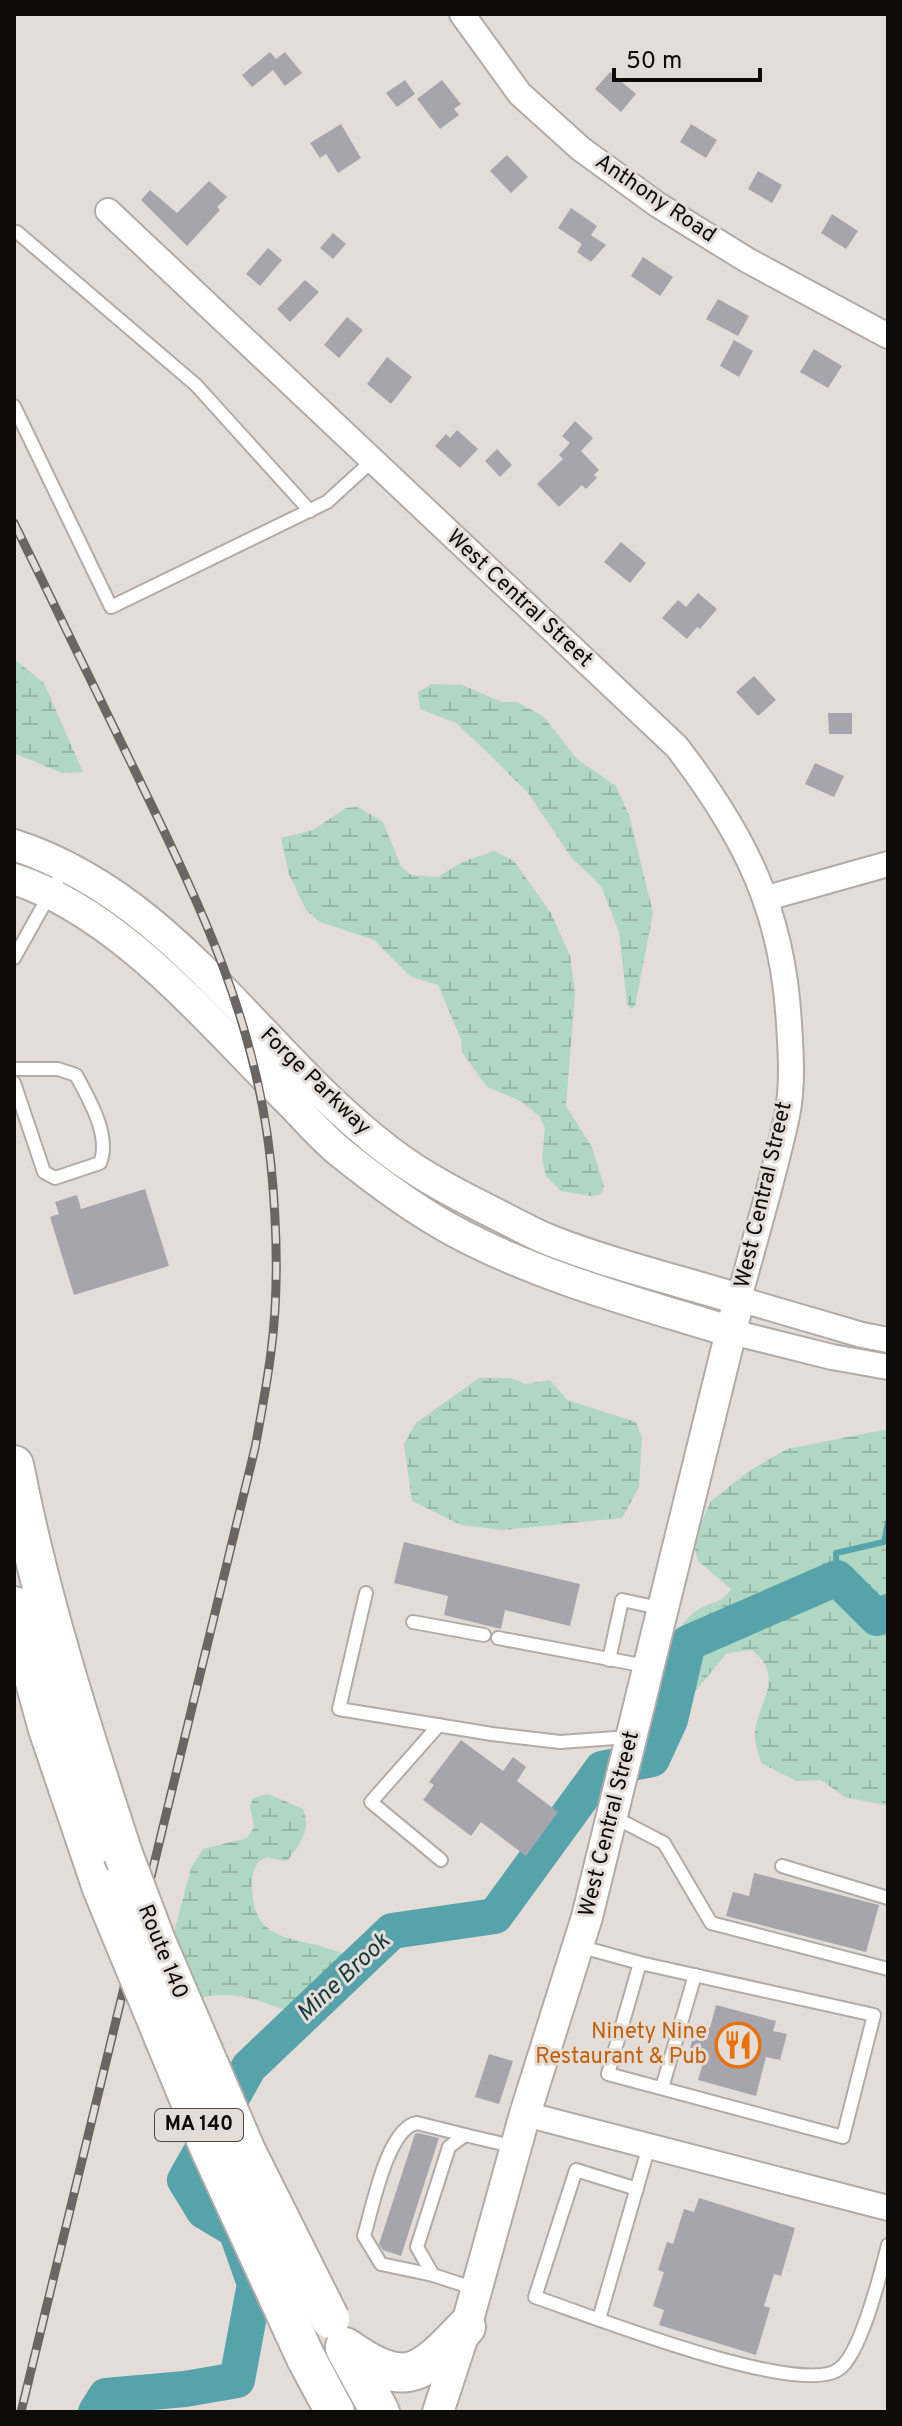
<svg xmlns="http://www.w3.org/2000/svg" width="902" height="2426" font-family="Overpass,sans-serif">
  <style>
    .wetland { fill: url(#wetland-marsh) }
    .lines { fill: none; stroke-linecap: round; stroke-linejoin: round }
    .stream { stroke: #56a3ab; stroke-width: 6 }
    .river { stroke: #56a3ab; stroke-width: 36 }
    .building { fill: #a6a5ad }
    .service-casing { stroke: #b3aba5; stroke-width: 16 }
    .minor-casing { stroke: #b3aba5; stroke-width: 28 }
    .tertiary-casing { stroke: #b3aba5; stroke-width: 34 }
    .primary-casing { stroke: #b3aba5; stroke-width: 42 }
    .service { stroke: #fff; stroke-width: 12 }
    .minor { stroke: #fff; stroke-width: 24 }
    .tertiary { stroke: #fff; stroke-width: 30 }
    .primary { stroke: #fff; stroke-width: 38 }
    .rail-casing { stroke: #6b6663; stroke-width: 9 }
    .rail { stroke: #e4dcd6; stroke-width: 6; stroke-dasharray: 18; stroke-linecap: butt }
    .primary-bridge-casing { stroke: #b3aba5; stroke-width: 42; stroke-linecap: butt }
    .primary-bridge { stroke: #fff; stroke-width: 38 }
    .labels { text-anchor: middle; dominant-baseline: central; stroke-width: 6; stroke-linejoin: round; paint-order: stroke }
    .shield { fill: #e4dcd6; stroke: #4e4a47; stroke-width: 2 }
    .shield-label { font-size: 20px; font-weight: bold; fill: #0e0c0a }
    .street-label { font-size: 22px; fill: #0e0c0a; stroke: #e4dcd6 }
    .food-label { font-size: 22px; fill: #c56008; stroke: #e4dcd6; text-anchor: end }
    .water-label { font-size: 24px; font-style: italic; fill: #143a3e; stroke: #e4dcd6 }
  </style>
  <defs>
    <pattern id="wetland-marsh" width="20" height="14" patternUnits="userSpaceOnUse" patternTransform="scale(2)"><rect width="20" height="14" fill="#afd7c1"/><path d="M1 5h8M5 5V1M11 12h8M15 12V8" fill="none" stroke="#95b7a4"/></pattern>
  </defs>
  <rect width="100%" height="100%" fill="#e4dcd6"/>
  <g class="wetland">
    <path d="M14,659L44,683L83,772L62,773L14,753Z"/>
    <path d="M432,684L462,685L502,702H517L543,716L577,759L616,786L629,815L653,913L635,1006L631,1009L627,1003L619,932L601,886L571,857L528,793L490,755L456,723L420,709L418,692Z"/>
    <path d="M358,807L383,822L401,866L411,875L438,877L462,862L494,851L514,861L551,913L570,956L575,993L566,1106L592,1147L604,1186L600,1195L590,1196L561,1191L546,1176L542,1159L545,1128L539,1116L521,1101L487,1087L462,1052L461,1039L438,985L410,976L374,940L320,922L306,910L289,874L281,838L313,830L346,808Z"/>
    <path d="M479,1378H511L525,1384L550,1380L567,1400L636,1422L642,1438L639,1487L622,1518L502,1530L461,1525L412,1501L404,1444L416,1423Z"/>
    <path d="M888,1429V1806L845,1797L821,1780L796,1781L761,1763C759,1753 753,1741 755,1731C760,1699 785,1676 752,1650L727,1653L688,1700L658,1707C665,1674 667,1629 699,1609C714,1600 720,1605 731,1589L698,1561L693,1541L711,1501L749,1471L787,1449Z"/>
    <path d="M268,1794L303,1809C312,1830 300,1844 288,1860C281,1862 278,1859 271,1858C254,1855 251,1878 252,1890C255,1937 283,1936 320,1946C336,1950 351,1957 367,1962L331,1995L299,2016C267,2003 239,1990 204,1997L151,2056L143,2046V2029L167,1959L191,1868L203,1849L247,1838L254,1827L250,1806L253,1798Z"/>
  </g>
  <g class="lines">
    <path class="stream" d="M837,1578L836,1553L884,1542L888,1522"/>
    <path class="river" d="M96,2412L106,2396L185,2389L237,2380L255,2284L236,2230L204,2211L185,2180L249,2067L392,1931L495,1916L602,1769L652,1759L670,1720L688,1643L837,1578L877,1618L888,1612"/>
  </g>
  <g class="building">
    <path d="M270,52L276,59L285,52L302,73L285,86L273,70L252,87L242,75Z"/>
    <path d="M610,72L636,94L621,112L595,89Z"/>
    <path d="M405,80L415,94L397,107L386,93Z"/>
    <path d="M442,80L461,104L454,109L459,115L440,129L417,99Z"/>
    <path d="M341,124L361,158L338,173L326,154L320,158L310,143Z"/>
    <path d="M691,124L717,140L706,158L680,142Z"/>
    <path d="M507,155L528,177L511,193L490,171Z"/>
    <path d="M758,171L782,185L772,203L748,189Z"/>
    <path d="M209,181L227,197L217,207L220,210L187,246L141,200L150,190L177,213Z"/>
    <path d="M571,208L597,226L591,235L606,245L591,262L577,252L582,244L558,228Z"/>
    <path d="M832,214L858,231L846,249L821,233Z"/>
    <path d="M333,233L346,244L333,259L320,248Z"/>
    <path d="M268,248L282,260L260,286L246,274Z"/>
    <path d="M643,257L673,277L660,296L631,276Z"/>
    <path d="M305,280L319,292L290,322L277,309Z"/>
    <path d="M718,299L749,316L738,336L706,319Z"/>
    <path d="M347,317L363,330L339,358L324,345Z"/>
    <path d="M734,340L753,351L739,377L720,366Z"/>
    <path d="M814,349L842,366L828,388L800,372Z"/>
    <path d="M387,357L412,377L391,404L367,384Z"/>
    <path d="M575,421L593,438L581,451L599,470L594,475L597,478L586,489L582,485L559,507L537,484L563,459L559,455L570,443L562,436Z"/>
    <path d="M457,430L478,449L460,468L435,446L446,434L450,438Z"/>
    <path d="M497,449L512,465L500,477L485,461Z"/>
    <path d="M621,542L646,563L630,583L604,562Z"/>
    <path d="M698,593L717,609L700,629L697,627L687,639L662,618L678,600L686,607Z"/>
    <path d="M754,676L776,700L758,716L736,692Z"/>
    <path d="M828,713H852V734H829Z"/>
    <path d="M815,763L844,776L834,797L805,784Z"/>
    <path d="M145,1189L169,1266L74,1295L50,1217L59,1214L55,1202L77,1195L81,1209Z"/>
    <path d="M404,1542L580,1584L570,1626L505,1610L501,1629L444,1615L448,1596L394,1583Z"/>
    <path d="M461,1740L503,1771L513,1757L526,1767L517,1781L558,1812L526,1856L481,1822L471,1836L423,1800L434,1785L429,1782Z"/>
    <path d="M754,1873L879,1905L866,1952L726,1916L733,1892L749,1896Z"/>
    <path d="M716,2005L776,2021L773,2031L787,2034L780,2060L766,2057L756,2096L698,2080L704,2060L688,2055L697,2024L710,2028Z"/>
    <path d="M489,2054L513,2061L499,2104L475,2097Z"/>
    <path d="M418,2133L439,2138L401,2256L383,2250L379,2244L415,2134Z"/>
    <path d="M699,2198L795,2228L781,2276L774,2274L764,2306L770,2308L756,2355L659,2325L664,2310L653,2306L664,2272L658,2270L667,2242L673,2244L684,2209L694,2212Z"/>
  </g>
  <g class="lines">
    <g class="service-casing">
      <g id="service">
        <path d="M14,233L17,232L196,385L310,511"/>
        <path d="M14,406L111,607L327,502L372,461"/>
        <path d="M14,958L65,867"/>
        <path d="M14,1069H58L76,1075C89,1099 111,1136 100,1163L55,1178L44,1172L14,1083"/>
        <path d="M366,1593L339,1709L492,1734L560,1742L629,1737"/>
        <path d="M413,1622L484,1635"/>
        <path d="M498,1638L646,1666"/>
        <path d="M609,1660L622,1600L664,1609"/>
        <path d="M439,1725L371,1802L441,1860"/>
        <path d="M612,1816L664,1843L711,1923L888,1969"/>
        <path d="M782,1866L888,1898"/>
        <path d="M578,1946L640,1963L874,2015L843,2137L608,2074L640,1963"/>
        <path d="M662,2088L695,1975"/>
        <path d="M637,2189L576,2170L535,2297C586,2314 800,2399 839,2369C861,2354 881,2272 888,2245"/>
        <path d="M433,2275L381,2264L364,2236C372,2210 387,2128 417,2123L465,2135"/>
        <path d="M476,2289L433,2275L417,2247L449,2147L465,2135L516,2147"/>
        <path d="M599,2319L649,2146"/>
      </g>
    </g>
    <g class="minor-casing">
      <g id="minor">
        <path d="M462,14L520,94L581,149L658,205L747,260L888,336"/>
        <path d="M108,211L677,747C745,836 783,911 789,1024C791,1054 793,1086 787,1116C774,1177 755,1238 739,1299L862,1335L888,1340"/>
        <path d="M767,898L888,864"/>
        <path d="M732,1332L832,1357L888,1367"/>
        <path d="M525,2114L888,2208"/>
      </g>
    </g>
    <g class="tertiary-casing">
      <g id="tertiary">
        <path d="M14,845C177,898 260,1054 390,1152C424,1178 462,1197 500,1216C516,1224 532,1233 549,1240C610,1264 676,1280 739,1299L587,1917L525,2114L466,2327L438,2412"/>
        <path d="M14,879C123,914 213,1027 293,1105C308,1121 323,1138 340,1152C376,1181 413,1209 454,1231C541,1278 639,1303 732,1332"/>
      </g>
    </g>
    <g class="primary-casing">
      <g id="primary">
        <path d="M14,1465C40,1598 81,1726 123,1854"/>
        <path d="M14,1606L48,1729L102,1888"/>
        <path d="M345,2347C405,2389 419,2377 466,2327"/>
        <path d="M345,2348L380,2412"/>
        <path d="M306,2358L335,2412"/>
      </g>
    </g>
    <use href="#service" class="service"/>
    <use href="#minor" class="minor"/>
    <use href="#tertiary" class="tertiary"/>
    <use href="#primary" class="primary"/>
    <g class="rail-casing">
      <path id="rail" d="M14,523C55,606 95,689 136,773C199,903 256,1018 271,1165C277,1226 279,1291 271,1352C267,1384 261,1416 255,1448L21,2412"/>
    </g>
    <use href="#rail" class="rail"/>
    <g class="primary-bridge-casing">
      <g id="primary-bridge">
        <path d="M123,1854L156,1941L246,2151L330,2319"/>
        <path d="M102,1888L209,2147L306,2358"/>
      </g>
    </g>
    <use href="#primary-bridge" class="primary-bridge"/>
  </g>
  <defs>
    <g id="restaurant-ring" transform="scale(2.3)"><circle r="9.5" fill="#e4dcd6" stroke="#e8710a" stroke-width="1.5"/><path d="M-5-6h1v4h1v-4h1v4h1v-4h1v5L-1.5 .5V6h-2V.5L-5-1ZM5-6V6H3V1.5H1.5Q1.5-4 5-6Z" fill="#e8710a"/></g>
  </defs>
  <g fill-rule="evenodd">
    <use href="#restaurant-ring" x="738" y="2045"/>
  </g>
  <g class="labels">
    <rect class="shield" x="155" y="2109" width="88" height="32" rx="6"/>
    <g class="shield-label">
      <text x="199" y="2125">MA 140</text>
    </g>
    <g class="street-label">
      <text transform="translate(655 199) rotate(34)">Anthony Road</text>
      <text transform="translate(519 599) rotate(43)">West Central Street</text>
      <text transform="translate(315 1082) rotate(44)">Forge Parkway</text>
      <text transform="translate(764 1195) rotate(-77)">West Central Street</text>
      <text transform="translate(610 1824) rotate(-76)">West Central Street</text>
      <text transform="translate(162 1952) rotate(68)">Route 140</text>
    </g>
    <g class="food-label">
      <text x="707" y="2032">Ninety Nine<tspan x="707" dy="25">Restaurant &amp; Pub</tspan></text>
    </g>
    <g class="water-label">
      <text transform="translate(344 1978) rotate(-43)">Mine Brook</text>
    </g>
  </g>
  <rect width="902" height="2426" fill="none" stroke="#0e0c0a" stroke-width="32"/>
  <path d="M614 68v12h146v-12" fill="none" stroke="#0e0c0a" stroke-width="4"/>
  <text x="626" y="68" font-size="24" fill="#0e0c0a" stroke="#e4dcd6" stroke-width="6" paint-order="stroke">50 m</text>
</svg>
